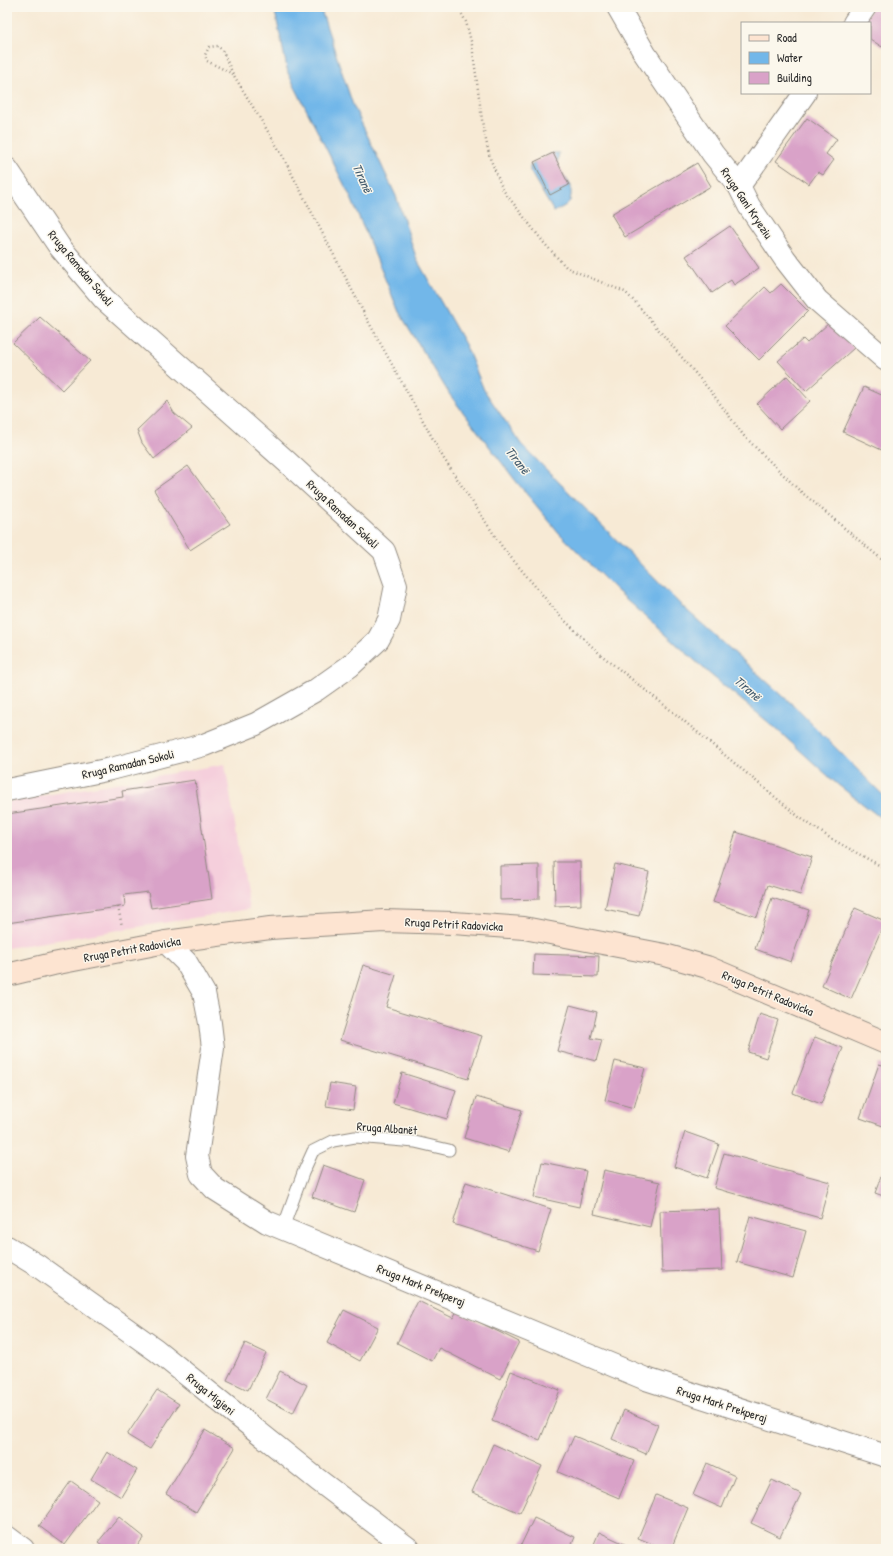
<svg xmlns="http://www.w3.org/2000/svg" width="893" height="1556" font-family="'Patrick Hand',sans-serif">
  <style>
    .built { fill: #f5cfdc }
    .water { fill: #72b7e9; stroke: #4e718a }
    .building { fill: #d9a2c8 }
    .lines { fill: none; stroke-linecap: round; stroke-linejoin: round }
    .service-casing { stroke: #918a80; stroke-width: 13 }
    .minor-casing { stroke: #918a80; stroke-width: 24 }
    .secondary-casing { stroke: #918a80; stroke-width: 24 }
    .path { stroke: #918a80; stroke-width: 2.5; stroke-dasharray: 1 3; stroke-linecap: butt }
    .service { stroke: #fff; stroke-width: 11 }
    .minor { stroke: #fff; stroke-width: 22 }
    .secondary { stroke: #fde4d1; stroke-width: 22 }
    .labels { text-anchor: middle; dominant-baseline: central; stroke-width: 3; stroke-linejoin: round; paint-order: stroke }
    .street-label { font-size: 12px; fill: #2b2b2b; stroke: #fbf7ec }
    .water-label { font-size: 13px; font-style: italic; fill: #445c6e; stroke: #fbf7ec }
  </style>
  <rect width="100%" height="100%" fill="#fbf7ec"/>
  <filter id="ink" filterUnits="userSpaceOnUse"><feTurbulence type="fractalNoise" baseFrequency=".025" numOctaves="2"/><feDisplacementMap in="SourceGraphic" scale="8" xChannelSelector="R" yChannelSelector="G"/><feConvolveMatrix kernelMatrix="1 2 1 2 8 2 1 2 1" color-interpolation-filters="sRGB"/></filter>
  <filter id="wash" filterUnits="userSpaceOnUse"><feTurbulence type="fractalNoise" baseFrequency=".012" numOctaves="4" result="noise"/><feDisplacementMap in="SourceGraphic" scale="16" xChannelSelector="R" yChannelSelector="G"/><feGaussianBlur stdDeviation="0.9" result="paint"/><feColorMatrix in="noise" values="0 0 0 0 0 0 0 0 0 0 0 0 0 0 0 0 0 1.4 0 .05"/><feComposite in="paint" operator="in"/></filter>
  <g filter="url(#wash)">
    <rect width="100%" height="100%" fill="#f7ead5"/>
    <path class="built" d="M225,764L249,909L7,948V802Z"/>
    <g class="water">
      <path d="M274,7H320L353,105L396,196L417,260L466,346L484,390L521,444L682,606L793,705L886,798V822L837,784L773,726L711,675L615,589L560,534L515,480L450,395L399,312L351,198L288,73Z"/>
      <path d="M553,153H559L557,165L571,186V195L570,201L566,205L554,212L530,171V166Z"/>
    </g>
    <g id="blocks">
      <g class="building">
        <path d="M873,7H886V41L882,47L870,39V23H862Z"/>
        <path d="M807,118L837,139L826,154L834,160L823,175L818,172L809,184L776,161Z"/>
        <path d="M553,153L569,185L550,195L534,162Z"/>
        <path d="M697,163L711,186L625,237L611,214Z"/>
        <path d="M730,226L759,268L734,285L731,280L712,293L686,256Z"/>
        <path d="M781,284L808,311L759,360L725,326L765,287L771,293Z"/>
        <path d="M40,317L90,361L62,390L13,343Z"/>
        <path d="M830,322L854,348L806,391L778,361L803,339L807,343Z"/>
        <path d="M787,376L810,401L780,429L757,404Z"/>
        <path d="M864,387L886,397V452L843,432Z"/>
        <path d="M167,401L174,413L192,428L154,459L142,443L137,430Z"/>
        <path d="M188,466L230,524L190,550L154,490Z"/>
        <path d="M195,780L212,899L151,908L148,892L124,895L125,906L7,923V814L123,797L122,791Z"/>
        <path d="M736,832L812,857L800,895L768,885L757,917L713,902Z"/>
        <path d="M554,862H580L581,905L555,906Z"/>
        <path d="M615,864L649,872L639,916L605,909Z"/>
        <path d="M539,865V899L500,900V866Z"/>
        <path d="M772,898L809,910L791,962L755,949Z"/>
        <path d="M855,908L885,921L851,999L822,986Z"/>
        <path d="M534,954L599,956L598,977L533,975Z"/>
        <path d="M363,965L396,975L386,1007L482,1036L468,1079L340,1040Z"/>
        <path d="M570,1005L597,1012L591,1038L602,1040L596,1061L557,1051Z"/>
        <path d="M760,1014L778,1020L766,1058L748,1052Z"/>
        <path d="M815,1037L843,1048L821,1104L793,1093Z"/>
        <path d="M615,1061L645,1068L634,1108L605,1100Z"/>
        <path d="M879,1064L886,1066V1127L860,1118Z"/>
        <path d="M402,1073L456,1090L447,1119L393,1103Z"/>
        <path d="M330,1083L356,1087L353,1110L326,1106Z"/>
        <path d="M476,1097L522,1110L509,1152L464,1138Z"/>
        <path d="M685,1132L719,1144L707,1178L674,1167Z"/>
        <path d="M724,1153L830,1182L820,1218L714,1188Z"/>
        <path d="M542,1162L586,1171L579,1207L534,1197Z"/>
        <path d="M886,1163V1197L875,1193Z"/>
        <path d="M323,1165L365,1180L354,1212L312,1197Z"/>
        <path d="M604,1170L660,1182L650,1227L594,1214Z"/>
        <path d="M466,1182L551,1209L538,1251L453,1224Z"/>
        <path d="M719,1209L722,1270L662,1272L660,1211Z"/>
        <path d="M750,1216L806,1231L793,1278L737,1262Z"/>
        <path d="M418,1301L453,1318L457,1311L519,1342L500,1379L439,1348L432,1361L397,1343Z"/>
        <path d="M344,1310L378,1327L360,1361L327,1343Z"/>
        <path d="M245,1343L266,1353L248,1390L227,1380Z"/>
        <path d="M280,1371L307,1385L293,1413L266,1399Z"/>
        <path d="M511,1371L560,1390L540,1440L492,1421Z"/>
        <path d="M157,1390L179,1404L150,1449L127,1435Z"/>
        <path d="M624,1410L658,1425L646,1454L612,1439Z"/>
        <path d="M205,1430L235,1448L196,1512L166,1494Z"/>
        <path d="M574,1436L634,1461L619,1498L558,1472Z"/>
        <path d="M493,1444L542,1466L520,1513L472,1492Z"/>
        <path d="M107,1452L137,1470L121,1497L91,1479Z"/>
        <path d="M707,1463L735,1476L722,1508L693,1495Z"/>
        <path d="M772,1480L801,1494L780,1537L751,1523Z"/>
        <path d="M71,1481L98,1500L65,1545L39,1526Z"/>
        <path d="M656,1495L688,1508L671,1549H665L638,1538Z"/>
        <path d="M119,1517L144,1537L135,1549H107L98,1542Z"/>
        <path d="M534,1518L575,1537L570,1549H519Z"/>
        <path d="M599,1532L635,1549H592Z"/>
      </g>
    </g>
  </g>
  <g filter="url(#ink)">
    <use href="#blocks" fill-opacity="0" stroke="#918a80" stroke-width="1"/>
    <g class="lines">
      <g class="service-casing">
        <path id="service" d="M283,1228L303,1173L313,1151L333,1141L355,1137L380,1139L415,1142L449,1150"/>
      </g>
      <g class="minor-casing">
        <g id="minor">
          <path d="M618,7L645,54L713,154L739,186L749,206L785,259L817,300L886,360"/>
          <path d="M854,23L865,7"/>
          <path d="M7,169L59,246L104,299L286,461L384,551L396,585L389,620L378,640L350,666L316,690L256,724L204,745L111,769L7,790"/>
          <path d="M739,186L805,93"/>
          <path d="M166,942L186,962L204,993L210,1023L213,1048L197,1156L201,1174L215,1189L267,1222L646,1379L886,1456"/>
          <path d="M7,1247L38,1266L156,1350L318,1480L409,1549"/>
          <path d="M7,1537L23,1549"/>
        </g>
      </g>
      <g class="secondary-casing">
        <path id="secondary" d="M7,975L53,964L166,942L270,928L384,921L453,923L524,928L665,955L707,967L886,1043"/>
      </g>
      <g class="path">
        <path d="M458,7L466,22L472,45L483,127L490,158L503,190L544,243L567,268L625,292L636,303L712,393L744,436L799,490L886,563"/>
        <path d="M233,74L207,61L205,55L209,47L218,46L222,50L233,74L281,153L367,319L444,459L503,548L561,617L600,654L678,716L799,817L830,838L886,869"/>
        <path d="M118,907L122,926"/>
      </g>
      <use href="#service" class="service"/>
      <use href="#minor" class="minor"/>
      <use href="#secondary" class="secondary"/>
    </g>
  </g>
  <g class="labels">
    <g class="street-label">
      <text transform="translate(747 203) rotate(56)">Rruga Gani Kryeziu</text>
      <text transform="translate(81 268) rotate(50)">Rruga Ramadan Sokoli</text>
      <text transform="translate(343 514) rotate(43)">Rruga Ramadan Sokoli</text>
      <text transform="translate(128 764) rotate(-13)">Rruga Ramadan Sokoli</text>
      <text transform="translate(454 924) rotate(3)">Rruga Petrit Radovicka</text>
      <text transform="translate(132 949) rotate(-10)">Rruga Petrit Radovicka</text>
      <text transform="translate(768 993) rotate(23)">Rruga Petrit Radovicka</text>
      <text transform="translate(387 1128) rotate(4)">Rruga Albanët</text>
      <text transform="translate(421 1285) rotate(22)">Rruga Mark Prekperaj</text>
      <text transform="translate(211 1394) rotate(39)">Rruga Migjeni</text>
      <text transform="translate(722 1404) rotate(18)">Rruga Mark Prekperaj</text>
    </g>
    <g class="water-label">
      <text transform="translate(363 178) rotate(66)">Tiranë</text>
      <text transform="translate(518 460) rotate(52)">Tiranë</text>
      <text transform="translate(748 688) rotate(41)">Tiranë</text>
    </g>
  </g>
  <rect width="893" height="1556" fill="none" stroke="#fbf7ec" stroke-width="24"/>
  <rect x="741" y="22" width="130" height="72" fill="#fbf7ec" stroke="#a8a59f"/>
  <rect x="749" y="35" width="20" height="6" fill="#fde4d1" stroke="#a8a59f"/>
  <text x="777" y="42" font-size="12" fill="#2b2b2b">Road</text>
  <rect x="749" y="52" width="20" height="12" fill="#72b7e9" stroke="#a8a59f"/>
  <text x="777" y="62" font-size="12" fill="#2b2b2b">Water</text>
  <rect x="749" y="72" width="20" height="12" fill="#d9a2c8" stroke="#a8a59f"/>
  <text x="777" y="82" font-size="12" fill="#2b2b2b">Building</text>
</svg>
